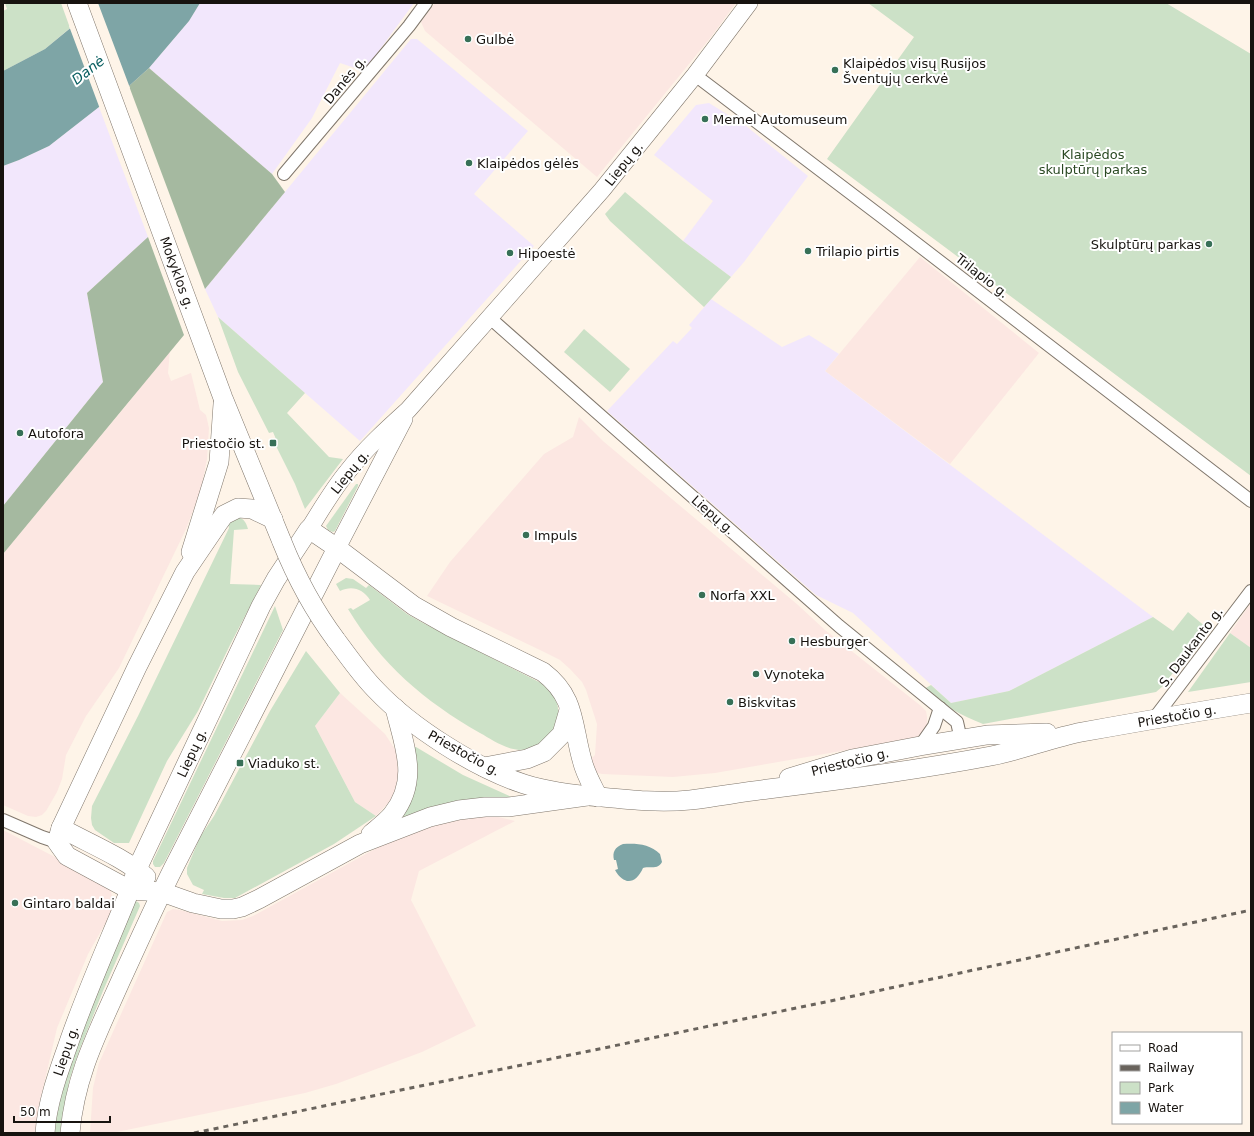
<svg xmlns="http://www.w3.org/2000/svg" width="1254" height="1136" font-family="'DejaVu Sans',sans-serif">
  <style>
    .commercial { fill: #fce7e2 }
    .industrial { fill: #f2e7fc }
    .green { fill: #cce1c7 }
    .forest { fill: #a5b9a0 }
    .water { fill: #7ea5a6 }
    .pier { fill: #fef4e8 }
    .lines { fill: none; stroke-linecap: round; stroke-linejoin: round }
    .minor-casing { stroke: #80776c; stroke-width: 14 }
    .secondary-casing { stroke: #80776c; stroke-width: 18 }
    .primary-casing { stroke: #80776c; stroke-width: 20 }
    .minor { stroke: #fff; stroke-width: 12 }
    .secondary { stroke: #fff; stroke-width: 17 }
    .primary { stroke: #fff; stroke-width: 19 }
    .rail { stroke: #69635c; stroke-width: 3; stroke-dasharray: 5 5; stroke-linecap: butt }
    .primary-bridge-casing { stroke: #80776c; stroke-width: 20; stroke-linecap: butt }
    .primary-bridge { stroke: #fff; stroke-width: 19 }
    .poi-dot { fill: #377057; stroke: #fff; stroke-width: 1.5 }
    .labels { text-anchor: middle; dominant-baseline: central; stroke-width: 4; stroke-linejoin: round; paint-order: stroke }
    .poi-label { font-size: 13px; fill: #17130f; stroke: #fff; text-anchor: start }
    .street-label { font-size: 13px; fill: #17130f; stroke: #fff }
    .park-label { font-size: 13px; fill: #2a4923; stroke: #fff }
    .water-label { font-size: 14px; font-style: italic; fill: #085e60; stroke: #fff }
  </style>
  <rect width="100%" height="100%" fill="#fef4e8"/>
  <g class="commercial">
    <path d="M435,3H736L711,37L597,177L425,31L421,22Z"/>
    <path d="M920,257L1039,353L950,464L825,371Z"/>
    <path d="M170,350L168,373L171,381L191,373L200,410L206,415L209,428L207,459L201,490L186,529L119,668L86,716L66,755L62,779L57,792L46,811L42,815L36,817L28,816L3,805V554L129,402Z"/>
    <path d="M579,417L603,441L798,605L825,630L921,706L926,711L927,717V728L923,733L916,738L715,773L673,777L602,774L594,772L588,762L595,755L597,724L586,690L582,682L570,669L560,660L540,650L427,596L450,562L544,454L573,437Z"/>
    <path d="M1251,603V648L1230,633Z"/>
    <path d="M340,693L385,734L396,751L399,782L390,801L376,816L355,802L315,726Z"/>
    <path d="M494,816L515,821L419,871L411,900L476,1026L422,1052L336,1084L305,1093L112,1133H90L93,1088L99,1063L167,912L173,909L180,910L222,921L242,920L253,916L395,838L452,818Z"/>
    <path d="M3,830L103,882L111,892L113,900V907L110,915L88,954L57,1028L40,1101L37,1133H3Z"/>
  </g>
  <g class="industrial">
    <path d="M200,3H414L364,71L340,63L312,118L272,174L149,68L189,21Z"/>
    <path d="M411,39H417L528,131L474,194L534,246L360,441L218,317L205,289Z"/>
    <path d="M709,103L746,126L808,176L744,262L731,277L683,241L713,201L654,155L696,105Z"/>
    <path d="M99,107L148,237L87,293L103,382L3,506V166L19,160L49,146Z"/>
    <path d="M711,299L782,347L809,335L839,354L825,371L1153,617L1009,691L951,703L853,613L816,595L607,411L673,341L677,344L692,328L689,325Z"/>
  </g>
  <g class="green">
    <path d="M5,3H61L70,28L45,49L3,71V11L7,9Z"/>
    <path d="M868,3H1166L1251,54V476L827,159L914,37Z"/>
    <path d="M625,192L683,241L731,277L704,307L610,221L605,214Z"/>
    <path d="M218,317L305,393L287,413L329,457L343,459L305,509L295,484L276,446L278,444L273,432L269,433L238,372Z"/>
    <path d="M584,329L630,369L610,392L564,352Z"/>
    <path d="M356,484H358V486L335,531L333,532L328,530L326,526Z"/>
    <path d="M238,517C244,519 246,522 248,529L234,530L230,584L261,585L230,645L198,711L167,761L129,843H114L95,830L92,825L91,818L92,806L138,716L229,528C227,522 233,520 238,517Z"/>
    <path d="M346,578L353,579L366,588L369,585L407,614L423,623L541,683C561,700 561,709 554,733C543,741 533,750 519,750C505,749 491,739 480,733C424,701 381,664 348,609L351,608L353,610L370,600C363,589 352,585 340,591L336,584Z"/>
    <path d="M275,606L283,630L164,863L160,867H155L153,864V861Z"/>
    <path d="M1188,612L1207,628L1163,686L1156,692L983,724C960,715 943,705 924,689L931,685L951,703L1009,691L1153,617L1173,631Z"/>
    <path d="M1230,633L1251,648V682L1188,692Z"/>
    <path d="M306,651L340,693L315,726L355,802L376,816L334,844L235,898H224L202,894L204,890L193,885L187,874V868L200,837L214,816L270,711Z"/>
    <path d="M414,747H416L463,775L516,799L403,818L402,816C413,800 419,782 417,762C416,757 414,752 414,747Z"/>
    <path d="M136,901L139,903L140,906L103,991L79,1051L69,1081L61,1133H54L57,1107L72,1051L133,903Z"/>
  </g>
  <g class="forest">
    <path d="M149,68L272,174L285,192L205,289L129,86Z"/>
    <path d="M148,237L184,335L3,554V506L103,382L87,293Z"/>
  </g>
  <g class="water">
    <path d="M96,3H200L189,21L149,68L129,86L99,107L49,146L19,160L3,166V71L45,49L85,16Z"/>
    <path d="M623,844C636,843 650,844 660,854L662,862C658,870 650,866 643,868C636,884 624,886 615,870L618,869L616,860H614C612,852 615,847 623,844Z"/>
  </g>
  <path class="pier" d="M93,3H98L130,88L100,109L69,26L84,14Z"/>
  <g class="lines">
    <g class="minor-casing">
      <g id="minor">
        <path d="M695,75L882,217L1251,501"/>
        <path d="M284,174L409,26L426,3"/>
        <path d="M490,318L839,626L957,722L961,740"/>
        <path d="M1153,720L1251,591"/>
        <path d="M920,746L934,726L940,708"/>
        <path d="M3,820L42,837L57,842"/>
      </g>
    </g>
    <g class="secondary-casing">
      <g id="secondary">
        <path d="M309,529C321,510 333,489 348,471C365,449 387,429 408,410L602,190L695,75L749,3"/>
        <path d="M337,548L404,419"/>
      </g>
    </g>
    <g class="primary-casing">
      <g id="primary">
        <path d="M77,3L223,398L282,542"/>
        <path d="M273,519L252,509L238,508L224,515L219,522L185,572L137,667L61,828L57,842L67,856L130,890L162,892L193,903L221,909H233L242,907L259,899L360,844L430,817L459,810L485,807H508L587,796"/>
        <path d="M191,552L219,462L223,404"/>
        <path d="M336,640C349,657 361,675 376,690C411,727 475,768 524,784C549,792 576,795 601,797C631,800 660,803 690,800C716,797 742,792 768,789C843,780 917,770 991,756C1022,750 1051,738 1082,732C1138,722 1195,712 1251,703"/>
        <path d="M484,767L527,759L544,752L562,734L569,710"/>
        <path d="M789,778L852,759L920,746L987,735L1047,733"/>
        <path d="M61,828C88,843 123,857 146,877"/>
        <path d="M371,834C378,828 386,822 392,815C420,780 404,746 395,708"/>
        <path d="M45,1133C47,1103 58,1073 68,1045C86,992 109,942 130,890L137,869L261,606L276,579L309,529L337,548L414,606L451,627L543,672C576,697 572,725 582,760C585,773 592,785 598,797"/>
        <path d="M70,1133C75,1075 98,1032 121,980C138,943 155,905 173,869L337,548"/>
      </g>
    </g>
    <use href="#minor" class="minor"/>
    <use href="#secondary" class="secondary"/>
    <use href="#primary" class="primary"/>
    <path class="rail" d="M194,1133L835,1000L1251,910"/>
    <g class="primary-bridge-casing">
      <path id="primary-bridge" d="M282,542C296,577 313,609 336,640"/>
    </g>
    <use href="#primary-bridge" class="primary-bridge"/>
  </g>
  <g class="poi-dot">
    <circle cx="468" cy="39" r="4"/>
    <circle cx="835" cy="70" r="4"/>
    <circle cx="705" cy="119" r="4"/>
    <circle cx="469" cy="163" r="4"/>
    <circle cx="1209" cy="244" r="4"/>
    <circle cx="808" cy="251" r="4"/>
    <circle cx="510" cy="253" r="4"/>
    <circle cx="20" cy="433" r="4"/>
    <rect x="269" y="439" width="8" height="8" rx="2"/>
    <circle cx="526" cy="535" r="4"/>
    <circle cx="702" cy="595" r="4"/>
    <circle cx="792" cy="641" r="4"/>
    <circle cx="756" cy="674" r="4"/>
    <circle cx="730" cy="702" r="4"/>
    <rect x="236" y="759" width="8" height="8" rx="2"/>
    <circle cx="15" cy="903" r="4"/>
  </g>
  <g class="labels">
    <g class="poi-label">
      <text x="476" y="39">Gulbė</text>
      <text x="843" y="63">Klaipėdos visų Rusijos<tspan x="843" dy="15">Šventųjų cerkvė</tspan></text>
      <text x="713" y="119">Memel Automuseum</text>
      <text x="477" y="163">Klaipėdos gėlės</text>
      <text x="1201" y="244" text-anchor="end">Skulptūrų parkas</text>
      <text x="816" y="251">Trilapio pirtis</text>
      <text x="518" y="253">Hipoestė</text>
      <text x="28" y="433">Autofora</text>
      <text x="265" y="443" text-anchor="end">Priestočio st.</text>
      <text x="534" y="535">Impuls</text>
      <text x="710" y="595">Norfa XXL</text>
      <text x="800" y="641">Hesburger</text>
      <text x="764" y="674">Vynoteka</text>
      <text x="738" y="702">Biskvitas</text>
      <text x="248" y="763">Viaduko st.</text>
      <text x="23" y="903">Gintaro baldai</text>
    </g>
    <g class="street-label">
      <text transform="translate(345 80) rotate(-50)">Danės g.</text>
      <text transform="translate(624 164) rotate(-51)">Liepų g.</text>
      <text transform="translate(177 273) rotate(70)">Mokyklos g.</text>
      <text transform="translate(982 276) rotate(38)">Trilapio g.</text>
      <text transform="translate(350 472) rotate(-51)">Liepų g.</text>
      <text transform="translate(713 515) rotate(41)">Liepų g.</text>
      <text transform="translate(1191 647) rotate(-53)">S. Daukanto g.</text>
      <text transform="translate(1177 716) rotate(-10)">Priestočio g.</text>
      <text transform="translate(192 753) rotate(-65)">Liepų g.</text>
      <text transform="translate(464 753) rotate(29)">Priestočio g.</text>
      <text transform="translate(850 762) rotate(-14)">Priestočio g.</text>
      <text transform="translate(66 1051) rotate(-71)">Liepų g.</text>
    </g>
    <g class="park-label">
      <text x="1093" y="154">Klaipėdos<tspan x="1093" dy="15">skulptūrų parkas</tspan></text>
    </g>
    <g class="water-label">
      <text transform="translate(88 70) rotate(-38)">Danė</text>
    </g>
  </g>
  <rect width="1254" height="1136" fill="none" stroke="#17130f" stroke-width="8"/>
  <rect x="1112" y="1032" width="130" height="92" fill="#ffffff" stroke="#a2a19f"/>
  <rect x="1120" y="1045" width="20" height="6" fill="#ffffff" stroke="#a2a19f"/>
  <text x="1148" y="1052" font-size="12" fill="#17130f">Road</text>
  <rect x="1120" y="1065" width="20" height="6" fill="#69635c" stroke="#a2a19f"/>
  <text x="1148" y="1072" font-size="12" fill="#17130f">Railway</text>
  <rect x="1120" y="1082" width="20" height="12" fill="#cce1c7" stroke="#a2a19f"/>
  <text x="1148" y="1092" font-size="12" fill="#17130f">Park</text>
  <rect x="1120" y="1102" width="20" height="12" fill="#7ea5a6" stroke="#a2a19f"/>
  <text x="1148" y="1112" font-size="12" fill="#17130f">Water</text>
  <path d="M14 1116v6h96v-6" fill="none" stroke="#17130f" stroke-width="2"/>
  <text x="20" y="1116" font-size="12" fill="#17130f" stroke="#ffffff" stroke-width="3" paint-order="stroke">50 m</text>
</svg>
